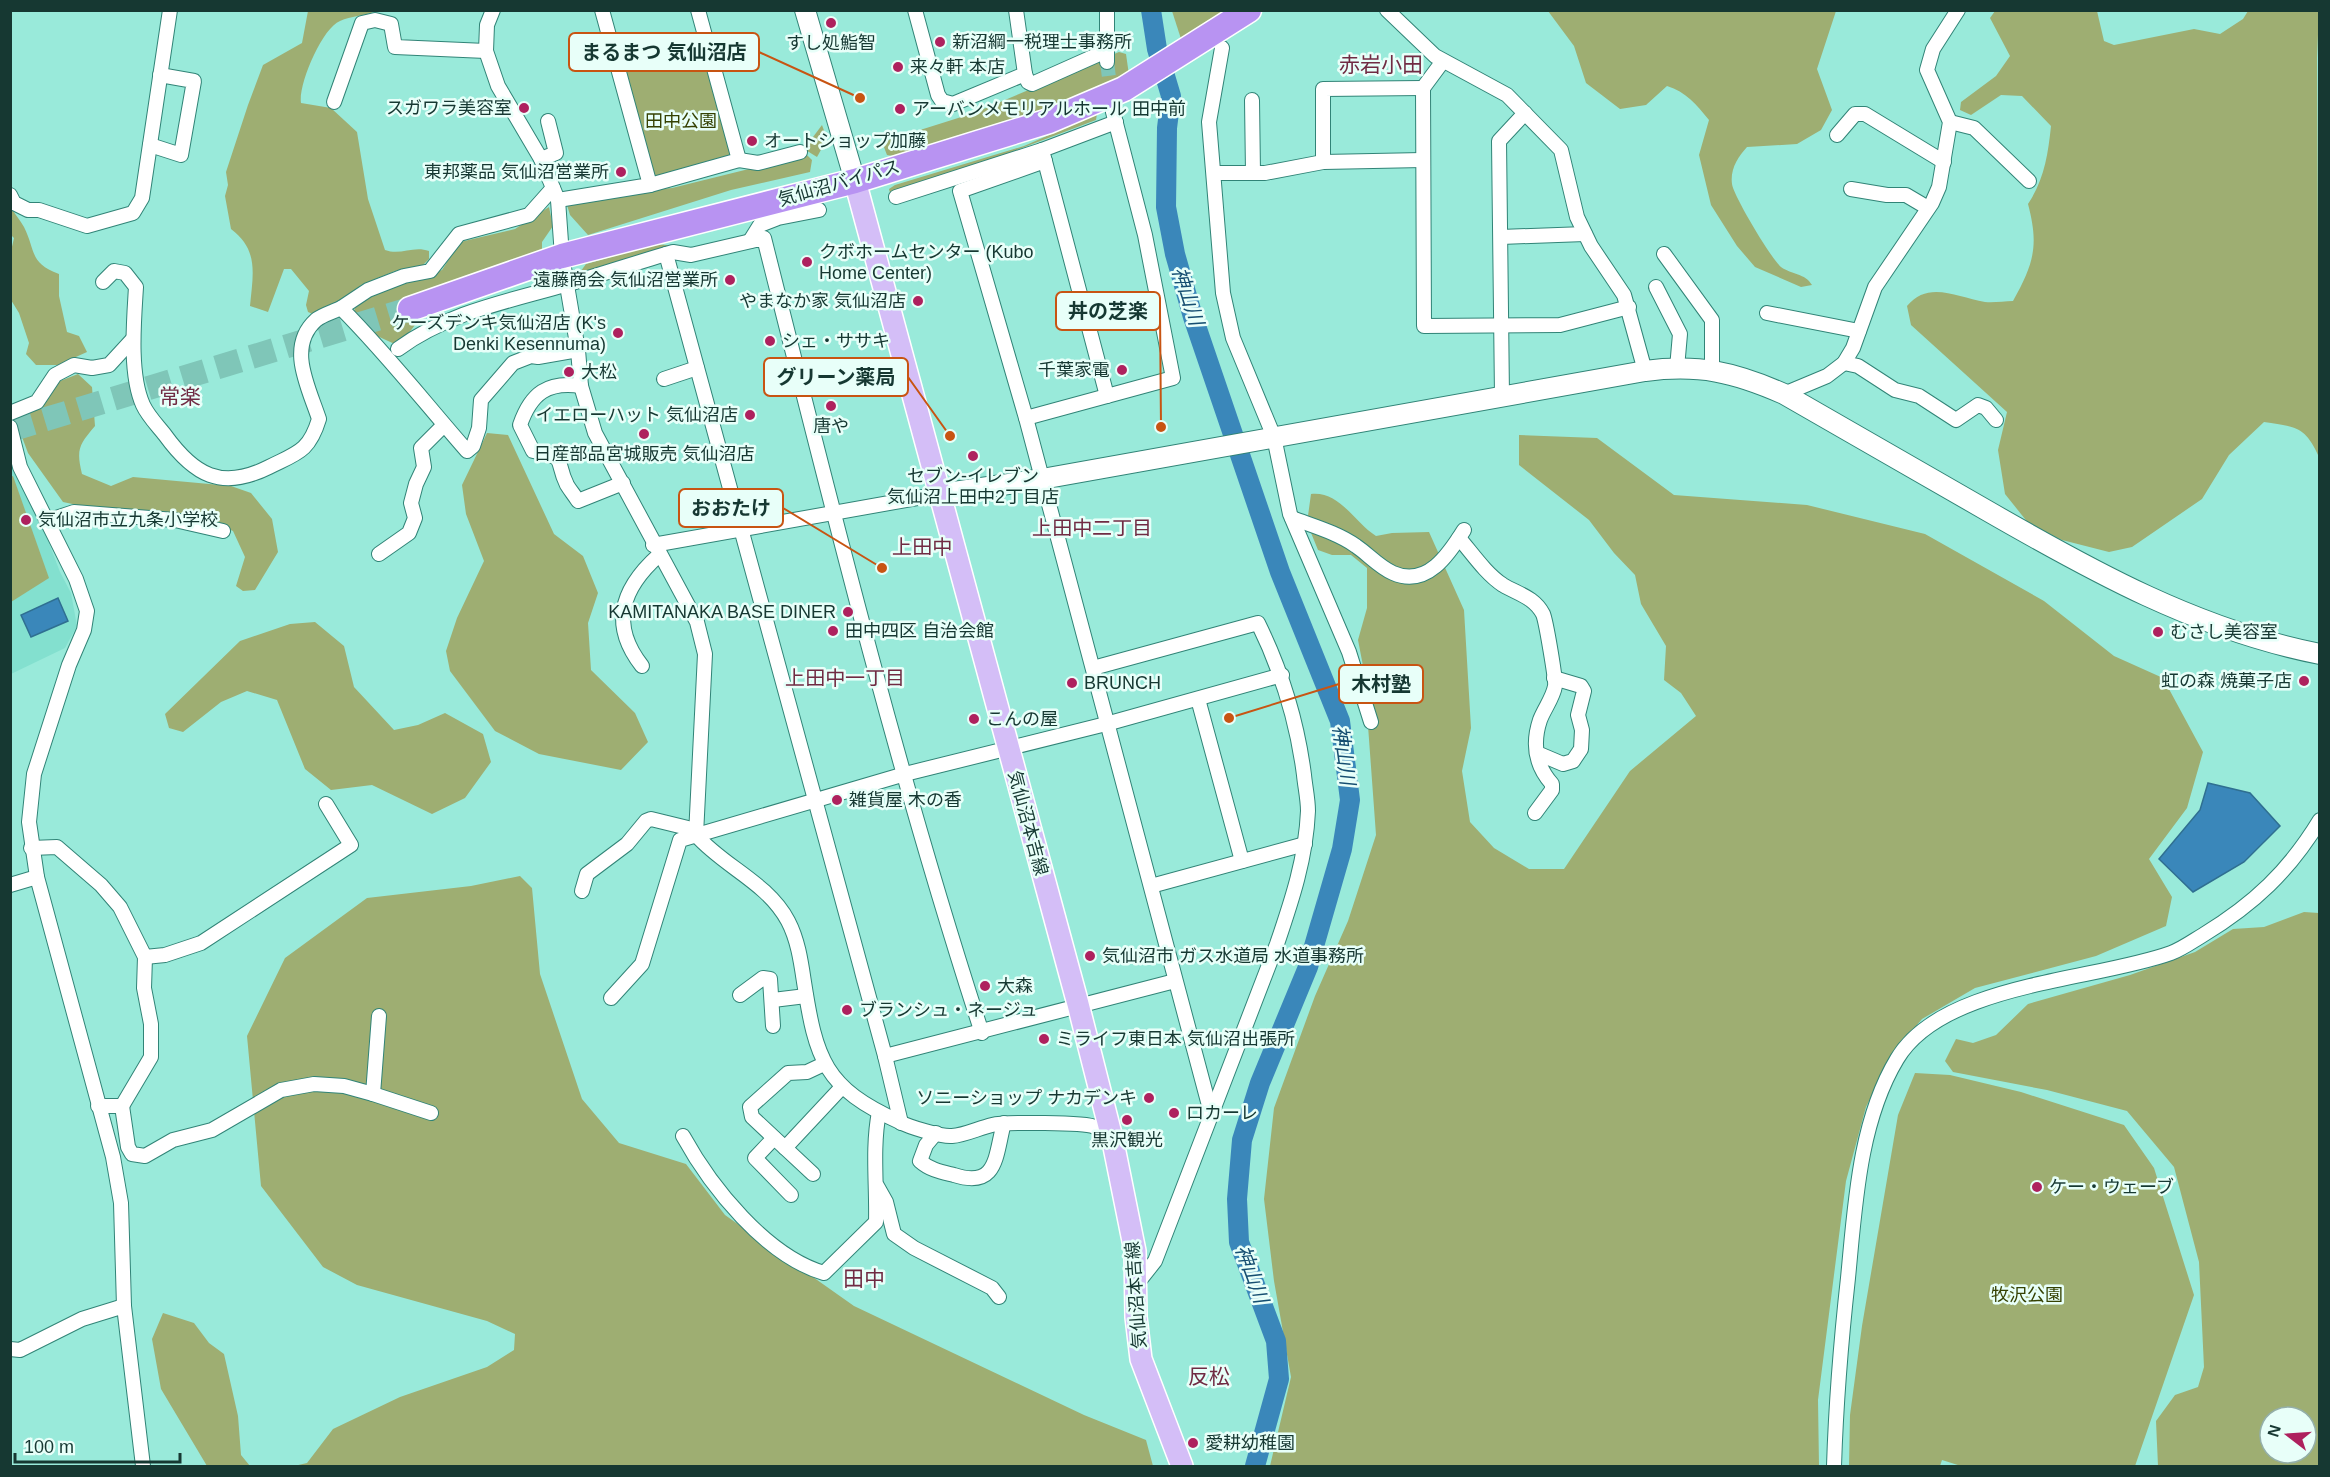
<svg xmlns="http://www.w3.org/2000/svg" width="2330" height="1477" font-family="Arial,'Noto Sans JP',sans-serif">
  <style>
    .built { fill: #83e0cf }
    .green { fill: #9eae72; fill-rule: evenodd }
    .water { fill: #3a87ba; stroke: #2f6f91; stroke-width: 1.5 }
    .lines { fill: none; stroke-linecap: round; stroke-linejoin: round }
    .river { stroke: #3a87ba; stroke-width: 20 }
    .street-tunnel { stroke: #7fc6b8; stroke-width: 14; stroke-dasharray: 14 7; stroke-linecap: butt }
    .highway-tunnel { stroke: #7fc6b8; stroke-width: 24; stroke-dasharray: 24 12; stroke-linecap: butt }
    .street-casing { stroke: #318477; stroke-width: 16 }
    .secondary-casing { stroke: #318477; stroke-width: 22 }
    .primary-casing { stroke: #fff; stroke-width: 24 }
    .highway-casing { stroke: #fff; stroke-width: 27 }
    .street { stroke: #fff; stroke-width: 14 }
    .secondary { stroke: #fff; stroke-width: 20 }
    .primary { stroke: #d4bef7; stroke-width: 21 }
    .highway { stroke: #b893f2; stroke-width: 24 }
    .poi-dot { fill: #ae215e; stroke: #e8fff9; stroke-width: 2 }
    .labels { text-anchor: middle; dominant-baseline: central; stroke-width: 5; stroke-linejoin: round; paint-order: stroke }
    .poi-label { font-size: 18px; fill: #163832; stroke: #e8fff9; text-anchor: start }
    .park-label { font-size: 18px; fill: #354102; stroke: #e8fff9 }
    .street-label { font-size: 18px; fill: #163832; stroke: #e8fff9 }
    .water-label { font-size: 20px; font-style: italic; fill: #154e71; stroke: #e8fff9 }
    .neighbourhood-label { font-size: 20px; fill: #702b43; stroke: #e8fff9 }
    .quarter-label { font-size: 21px; fill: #702b43; stroke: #e8fff9 }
    .leader { fill: none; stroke: #c85412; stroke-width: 2 }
    .callout-dot { fill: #c85412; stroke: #e8fff9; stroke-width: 2 }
    .callout { fill: #e8fff9; stroke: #c85412; stroke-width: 2 }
    .callout-label { font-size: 20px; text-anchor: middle; font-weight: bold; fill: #163832 }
  </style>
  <rect width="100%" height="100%" fill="#99eada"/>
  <path class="built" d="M20,467L60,572L71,593L77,626L65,648L11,674L10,469Z"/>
  <g class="green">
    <path d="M308,11H376C364,16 351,16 340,21C322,28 298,85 301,103L331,108L357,132L368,199L385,250C401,256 413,245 429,251V259L422,266L395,271L361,285L341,303L315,315L308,312L306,305L309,291L291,269H284L268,312L250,306C253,274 259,250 231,229L225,196L228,185L226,172L248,105L263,65L302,43Z"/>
    <path d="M1172,11H1227L1182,42Z"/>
    <path d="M1548,11H1836L1817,69L1832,110L1821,130L1797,144L1747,147C1738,157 1730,169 1732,184C1733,195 1772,260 1781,267C1792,275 1805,273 1812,285L1801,287L1755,267L1737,246L1711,205L1699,155L1709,120C1696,104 1686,92 1667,86L1646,105L1620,109L1586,83L1574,46Z"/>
    <path d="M1995,11H2097L2104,41L2114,45L2194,29L2220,34L2243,19L2248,11H2319L2317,58L2319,457C2305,426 2296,427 2264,422L2229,455L2202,499L2132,547L2109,552L2062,540L2029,524L2005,494L1998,450L2007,412L1911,325L1907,306C1928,280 1957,297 1985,302C1994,303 2004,301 2013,301C2034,263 2039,246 2028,204C2044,180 2048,155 2051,126L2022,96L2001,95L1971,115L1960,110L1961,102L1996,76L2010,56L1990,18Z"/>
    <path d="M703,43L734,156L653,178L625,66Z"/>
    <path d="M1119,52L1126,54L1129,75L1040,110L893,156L887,155L882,142L974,113Z"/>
    <path d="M1097,114L1096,120L985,162L903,187L893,194L890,193L889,189L895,185L1024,146Z"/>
    <path d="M822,125L827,139L817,157L804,149Z"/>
    <path d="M805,153L812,160L810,172L731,190L588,235L570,215L567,205L648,190L672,188L797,157Z"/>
    <path d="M10,206C14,213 20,220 24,227C36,251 29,263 59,274V296L67,332L79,336L87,352L58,365H36L26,354L29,343L19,313L11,300V251L14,238L11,235Z"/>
    <path d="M549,207L553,226L542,242V250L399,306V318L415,325L399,346L375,335L354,311L359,296L442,270L460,242L515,229Z"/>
    <path d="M656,244L677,246L578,275L586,264Z"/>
    <path d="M78,374L92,387L95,426C79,445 76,449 82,474L111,486L133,477L231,486L251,493L272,519L278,552L255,590L243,591L236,586L245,557L233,531L217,524L96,509L63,502L28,453L16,421L55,383Z"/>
    <path d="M487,433L508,435L554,534L583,556L598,593L588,623L591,670L635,713L648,742L621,770L539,754L495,731L450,671L446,651L457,618L484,561L466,514L462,485Z"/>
    <path d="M1519,435L1597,438L1674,495L1807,505L1925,534L2044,601L2114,656L2163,678L2203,752L2187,808L2149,859L2172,897L2166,926L2096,956L1975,988L1922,1019L1893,1053L1866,1107L1846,1181L1818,1400L1819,1466H1270L1291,1377L1274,1281L1264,1199L1274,1108L1315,996L1348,921L1376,835L1364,671L1358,640L1367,608V568L1351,555H1332L1318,550L1307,523L1311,494C1340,491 1354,522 1376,536L1392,533L1429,532L1464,610L1471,728L1462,771L1470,822L1494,848L1529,869H1564L1630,771L1696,716L1681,693L1664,680L1666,646L1641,604L1635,575L1614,553L1589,520L1519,465Z"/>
    <path d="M13,476L49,578L11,602L10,477Z"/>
    <path d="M315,622L344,646L354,687L394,730L418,725L445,713L483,734L491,762L465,798L432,814L372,785L331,790L305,769L277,700L247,691L221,702L183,732L169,728L165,714L240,641L290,624Z"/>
    <path d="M520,876L532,888L540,974L582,1099L619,1143L686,1164L725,1215L854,1306L1084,1415L1146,1440L1153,1466H294L307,1463L333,1429L400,1397L487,1367L514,1350L515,1334L487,1321L357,1285L323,1267L261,1186L247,1036L285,958L367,898L471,886Z"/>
    <path d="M2304,912L2319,913V1466H2158L2156,1421L2175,1395L2198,1387L2204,1367L2199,1262L2174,1167L2127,1111L2047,1090L1953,1072L1945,1061L1956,1039L1973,1043L1996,1035L2028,1004L2130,975L2195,952L2233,929L2264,927ZM2270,1417H2306V1453H2270Z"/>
    <path d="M1915,1073L1950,1075L2021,1092L2124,1125L2154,1168L2194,1295L2135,1466H1961L1942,1460L1940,1466H1849L1850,1415L1862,1326L1898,1115Z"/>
    <path d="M163,1313L194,1323L209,1343L224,1354L238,1416L241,1455L250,1466H207L161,1389L152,1339Z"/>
  </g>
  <g class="water">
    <path d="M58,598L68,621L31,637L21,615Z"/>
    <path d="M2208,783L2250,793L2280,826L2244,862L2193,892L2159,859L2200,810Z"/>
  </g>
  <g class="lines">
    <path class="river" d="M1151,10L1157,49L1171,96L1167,128L1166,207L1175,254L1193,317L1280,572L1340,721L1350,800L1342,849L1308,967L1260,1083L1242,1140L1237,1199L1239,1242L1276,1341L1279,1379L1255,1466"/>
    <path class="street-tunnel" d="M1107,62L1112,101"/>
    <path class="highway-tunnel" d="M10,430L410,309"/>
    <g class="street-casing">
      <g id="street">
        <path d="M493,10L487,25L486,51L498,86L541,159L558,200L562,256L578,350L581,386L595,433L697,622L705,654L696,835C724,867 767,882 788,921C798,940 801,962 804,982C816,1059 824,1088 900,1122C909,1127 942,1137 952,1136C965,1135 979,1128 992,1125C1005,1122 1085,1122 1095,1127C1102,1130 1107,1138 1113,1142"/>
        <path d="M915,10L938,95L942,101L953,104L1025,74"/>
        <path d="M1016,10L1025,74L1028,82L1032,84L1106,51"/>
        <path d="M1387,10L1435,56L1507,95L1561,150L1577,217L1591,246L1624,295L1645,371"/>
        <path d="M1222,48L1209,122L1223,293L1233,338L1274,437L1290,514L1349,652L1371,722"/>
        <path d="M1443,61L1423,88L1424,326L1560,325L1629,307"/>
        <path d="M1107,62V10"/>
        <path d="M1252,100L1253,173"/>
        <path d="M334,102L362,23L375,20L391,24L395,47L486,51"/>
        <path d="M1950,122L1974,128L2029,181"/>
        <path d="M1837,135L1855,114H1865L1944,162"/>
        <path d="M150,145L181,155L194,81L160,75"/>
        <path d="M541,159L556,153L548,121"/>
        <path d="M739,160L758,163L800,152"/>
        <path d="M1045,161L960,191L1026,418L1211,1113"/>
        <path d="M1323,162V89L1423,88"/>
        <path d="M1214,173H1265L1323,162L1423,160"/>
        <path d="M650,185L739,160L698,10"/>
        <path d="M553,188L529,215L459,234L430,271L404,276L368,290L341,308C386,353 425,403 467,451L473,446L479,428L481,400L513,363L531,356L538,357L578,350"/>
        <path d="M1851,189L1887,195H1906L1928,208"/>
        <path d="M10,195L14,203L28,210H39L87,226L133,213L142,198L170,10"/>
        <path d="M896,197L1042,150"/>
        <path d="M558,200L650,185L602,10"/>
        <path d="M1501,237L1585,234"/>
        <path d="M750,241L760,225L778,218L819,210"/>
        <path d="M666,254L885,1056L901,1123"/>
        <path d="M1664,254L1712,320V369"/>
        <path d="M103,282L114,271L125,273L136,287C134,320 129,374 143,405C148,416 158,426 165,435C194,475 221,491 269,467C297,453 309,452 319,419C309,388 286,347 316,320C322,315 333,312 341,308"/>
        <path d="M1656,287L1680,334L1677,368"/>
        <path d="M1767,313L1859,331"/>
        <path d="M398,349C448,312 510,301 568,284C603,274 638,262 673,252L691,255L764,238C831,504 897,772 982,1033"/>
        <path d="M1844,363L1858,366L1895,390L1919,396L1956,420L1978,405L1986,408L1996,420"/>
        <path d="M664,379L697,368"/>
        <path d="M581,386C548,381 531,393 520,425L533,451C569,458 554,459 567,485C570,490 575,496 578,501L623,483"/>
        <path d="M1784,394L1827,376L1844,363L1853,348L1875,287L1932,203L1939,187L1950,122L1927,70L1933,49L1958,10"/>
        <path d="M1107,396L1042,150L1116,122"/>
        <path d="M1502,396L1499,141L1525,113"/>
        <path d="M10,413L37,402L55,375L74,365L92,368L109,365L132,340"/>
        <path d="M1026,418L1173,378L1145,235L1113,112"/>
        <path d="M10,427L20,467L76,579L87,611L84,630L69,665L34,774L29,822L37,877L113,1157L121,1203L124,1306L143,1466"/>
        <path d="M1292,518C1313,526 1338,533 1356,546C1368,554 1379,567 1393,573C1427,588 1449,554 1464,530"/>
        <path d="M47,521L74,512L175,520L223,531"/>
        <path d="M1459,538C1472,553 1486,574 1503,585C1518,594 1534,597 1543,614C1546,621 1556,680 1555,686C1553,698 1544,709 1540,720C1532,744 1536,766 1552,784V790L1535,813"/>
        <path d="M653,545L940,494"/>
        <path d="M379,554L409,533L415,518L411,503L416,484L424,467L421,448L444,425"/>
        <path d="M642,666C609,624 622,588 659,555"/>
        <path d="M1093,668L1258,623C1282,672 1297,720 1304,775C1305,786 1308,799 1308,811C1306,858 1292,900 1277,944L1155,1261L1136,1285"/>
        <path d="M1198,699L1242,861"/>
        <path d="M1537,753L1563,764L1573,761L1581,749L1582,730L1578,715L1584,691L1581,686L1554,678"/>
        <path d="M31,848L57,847L101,885L120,907L145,957L144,988L151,1024V1057L122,1106H98"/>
        <path d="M10,885L37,877"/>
        <path d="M1151,886L1305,844"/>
        <path d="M582,891L587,874L627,844L646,821L651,819L696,830"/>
        <path d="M145,957L165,955L201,943L351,845L326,804"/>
        <path d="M740,995L763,978L770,979L773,1026"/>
        <path d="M611,998L642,964L680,840L905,774L1106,724L1282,675"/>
        <path d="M773,1000L806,996"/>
        <path d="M379,1016L373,1094L431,1113"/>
        <path d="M885,1056L1175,981"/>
        <path d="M122,1106L128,1147L132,1154L145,1156L173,1140L212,1130L281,1090L314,1084L344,1086L373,1094"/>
        <path d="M936,1133L926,1145L920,1161C930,1170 942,1172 954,1175C998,1189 995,1156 1004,1123"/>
        <path d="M683,1136C711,1187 766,1256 824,1273L876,1222C877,1185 872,1148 879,1112"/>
        <path d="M774,1138L755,1158L791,1195"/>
        <path d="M785,1148L842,1087"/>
        <path d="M813,1174L752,1117L750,1107L788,1073L807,1072L824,1064"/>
        <path d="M877,1186L886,1202L894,1234L914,1248L992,1288L999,1297"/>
        <path d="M10,1349L20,1350L82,1319L124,1306"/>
        <path d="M1834,1466C1836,1403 1841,1341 1848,1278C1855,1206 1859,1122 1897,1059C1942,983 2094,981 2171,953C2182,949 2193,941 2203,935C2254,904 2289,871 2320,820"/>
      </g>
    </g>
    <g class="secondary-casing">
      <g id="secondary">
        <path d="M805,10L855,181"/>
        <path d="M940,494L1042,479L1645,371C1699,364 1734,372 1784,394C1851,433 1919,471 1986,510C2092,571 2198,630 2320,654"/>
      </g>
    </g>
    <g class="primary-casing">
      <path id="primary" d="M855,181L1078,1004L1113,1142L1135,1251L1136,1317L1141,1359L1182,1466"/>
    </g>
    <g class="highway-casing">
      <path id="highway" d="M410,309L562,256L855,181L1049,121L1124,89L1249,10"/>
    </g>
    <use href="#street" class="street"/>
    <use href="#secondary" class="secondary"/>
    <use href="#primary" class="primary"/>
    <use href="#highway" class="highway"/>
  </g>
  <g class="poi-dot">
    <circle cx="831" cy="23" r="6"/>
    <circle cx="940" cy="42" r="6"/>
    <circle cx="898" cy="67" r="6"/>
    <circle cx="524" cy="108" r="6"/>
    <circle cx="900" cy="109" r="6"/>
    <circle cx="752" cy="141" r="6"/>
    <circle cx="621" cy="172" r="6"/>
    <circle cx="807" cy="262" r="6"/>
    <circle cx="730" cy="280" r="6"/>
    <circle cx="918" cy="301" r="6"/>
    <circle cx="618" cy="333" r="6"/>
    <circle cx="770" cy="341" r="6"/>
    <circle cx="1122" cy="370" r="6"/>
    <circle cx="569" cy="372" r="6"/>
    <circle cx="831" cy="406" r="6"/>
    <circle cx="750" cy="415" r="6"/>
    <circle cx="644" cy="434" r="6"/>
    <circle cx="973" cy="456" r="6"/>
    <circle cx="26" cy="520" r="6"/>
    <circle cx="848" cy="612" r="6"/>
    <circle cx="833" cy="631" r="6"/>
    <circle cx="2158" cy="632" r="6"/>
    <circle cx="2304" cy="681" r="6"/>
    <circle cx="1072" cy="683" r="6"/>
    <circle cx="974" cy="719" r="6"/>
    <circle cx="837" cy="800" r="6"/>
    <circle cx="1090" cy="956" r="6"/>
    <circle cx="985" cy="986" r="6"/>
    <circle cx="847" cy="1010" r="6"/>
    <circle cx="1044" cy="1039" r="6"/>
    <circle cx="1149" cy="1098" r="6"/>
    <circle cx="1174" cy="1113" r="6"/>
    <circle cx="1127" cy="1120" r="6"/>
    <circle cx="2037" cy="1187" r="6"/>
    <circle cx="1193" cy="1443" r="6"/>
  </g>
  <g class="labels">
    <g class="poi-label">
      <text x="952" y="42">新沼綱一税理士事務所</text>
      <text x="831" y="43" text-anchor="middle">すし処鮨智</text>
      <text x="910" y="67">来々軒 本店</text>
      <text x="512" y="108" text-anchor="end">スガワラ美容室</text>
      <text x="912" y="109">アーバンメモリアルホール 田中前</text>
      <text x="764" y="141">オートショップ加藤</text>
      <text x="609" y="172" text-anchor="end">東邦薬品 気仙沼営業所</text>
      <text x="819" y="252">クボホームセンター (Kubo<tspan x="819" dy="21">Home Center)</tspan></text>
      <text x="718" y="280" text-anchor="end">遠藤商会 気仙沼営業所</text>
      <text x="906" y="301" text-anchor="end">やまなか家 気仙沼店</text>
      <text x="606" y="323" text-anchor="end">ケーズデンキ気仙沼店 (K's<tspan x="606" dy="21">Denki Kesennuma)</tspan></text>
      <text x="782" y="341">シェ・ササキ</text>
      <text x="1110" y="370" text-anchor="end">千葉家電</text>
      <text x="581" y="372">大松</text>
      <text x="738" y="415" text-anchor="end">イエローハット 気仙沼店</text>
      <text x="831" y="426" text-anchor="middle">唐や</text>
      <text x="644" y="454" text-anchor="middle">日産部品宮城販売 気仙沼店</text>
      <text x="973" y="476" text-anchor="middle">セブン-イレブン<tspan x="973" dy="21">気仙沼上田中2丁目店</tspan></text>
      <text x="38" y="520">気仙沼市立九条小学校</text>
      <text x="836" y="612" text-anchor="end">KAMITANAKA BASE DINER</text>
      <text x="845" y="631">田中四区 自治会館</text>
      <text x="2170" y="632">むさし美容室</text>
      <text x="2292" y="681" text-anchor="end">虹の森 焼菓子店</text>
      <text x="1084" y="683">BRUNCH</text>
      <text x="986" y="719">こんの屋</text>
      <text x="849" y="800">雑貨屋 木の香</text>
      <text x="1102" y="956">気仙沼市 ガス水道局 水道事務所</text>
      <text x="997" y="986">大森</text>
      <text x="859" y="1010">ブランシュ・ネージュ</text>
      <text x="1056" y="1039">ミライフ東日本 気仙沼出張所</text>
      <text x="1137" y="1098" text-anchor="end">ソニーショップ ナカデンキ</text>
      <text x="1186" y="1113">ロカーレ</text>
      <text x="1127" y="1140" text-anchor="middle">黒沢観光</text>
      <text x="2049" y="1187">ケー・ウェーブ</text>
      <text x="1205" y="1443">愛耕幼稚園</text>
    </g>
    <g class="park-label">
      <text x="681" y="121">田中公園</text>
      <text x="2027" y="1295">牧沢公園</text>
    </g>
    <g class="street-label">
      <text transform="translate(839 183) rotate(-16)">気仙沼バイパス</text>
      <text transform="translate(1028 823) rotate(75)">気仙沼本吉線</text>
      <text transform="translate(1136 1295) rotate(-94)">気仙沼本吉線</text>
    </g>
    <g class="water-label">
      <text transform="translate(1188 296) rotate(72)">神山川</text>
      <text transform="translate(1344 755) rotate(82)">神山川</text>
      <text transform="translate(1252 1274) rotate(70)">神山川</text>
    </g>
    <g class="neighbourhood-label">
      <text x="1092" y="528">上田中二丁目</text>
      <text x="922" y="547">上田中</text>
      <text x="845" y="678">上田中一丁目</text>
    </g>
    <g class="quarter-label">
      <text x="1381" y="64">赤岩小田</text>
      <text x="180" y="396">常楽</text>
      <text x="864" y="1278">田中</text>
      <text x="1209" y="1376">反松</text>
    </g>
  </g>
  <path class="leader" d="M860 98L759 52M1161 427L1160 311M950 436L908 377M882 568L783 508M1229 718L1339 684"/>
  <g class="callout-dot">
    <circle cx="860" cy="98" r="6"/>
    <circle cx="1161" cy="427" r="6"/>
    <circle cx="950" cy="436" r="6"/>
    <circle cx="882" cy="568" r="6"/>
    <circle cx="1229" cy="718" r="6"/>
  </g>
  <g class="callout">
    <rect x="569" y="33" width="190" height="38" rx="6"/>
    <rect x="1056" y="292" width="104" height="38" rx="6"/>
    <rect x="764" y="358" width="144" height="38" rx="6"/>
    <rect x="679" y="489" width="104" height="38" rx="6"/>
    <rect x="1339" y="665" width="84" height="38" rx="6"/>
  </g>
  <g class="callout-label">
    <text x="664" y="59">まるまつ 気仙沼店</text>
    <text x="1108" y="318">丼の芝楽</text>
    <text x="836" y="384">グリーン薬局</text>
    <text x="731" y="515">おおたけ</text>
    <text x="1381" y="691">木村塾</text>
  </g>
  <rect width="2330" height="1477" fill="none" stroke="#163832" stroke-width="24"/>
  <g transform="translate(2288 1435) rotate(287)"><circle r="28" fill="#e8fff9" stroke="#94afa9" stroke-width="1.5"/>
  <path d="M0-4.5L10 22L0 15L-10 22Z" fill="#ae215e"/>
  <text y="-9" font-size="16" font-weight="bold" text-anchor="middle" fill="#163832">N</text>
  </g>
  <path d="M15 1453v9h165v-9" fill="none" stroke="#163832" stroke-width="3"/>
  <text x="24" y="1453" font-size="18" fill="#163832" stroke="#e8fff9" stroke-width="4.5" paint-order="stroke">100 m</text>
</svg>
